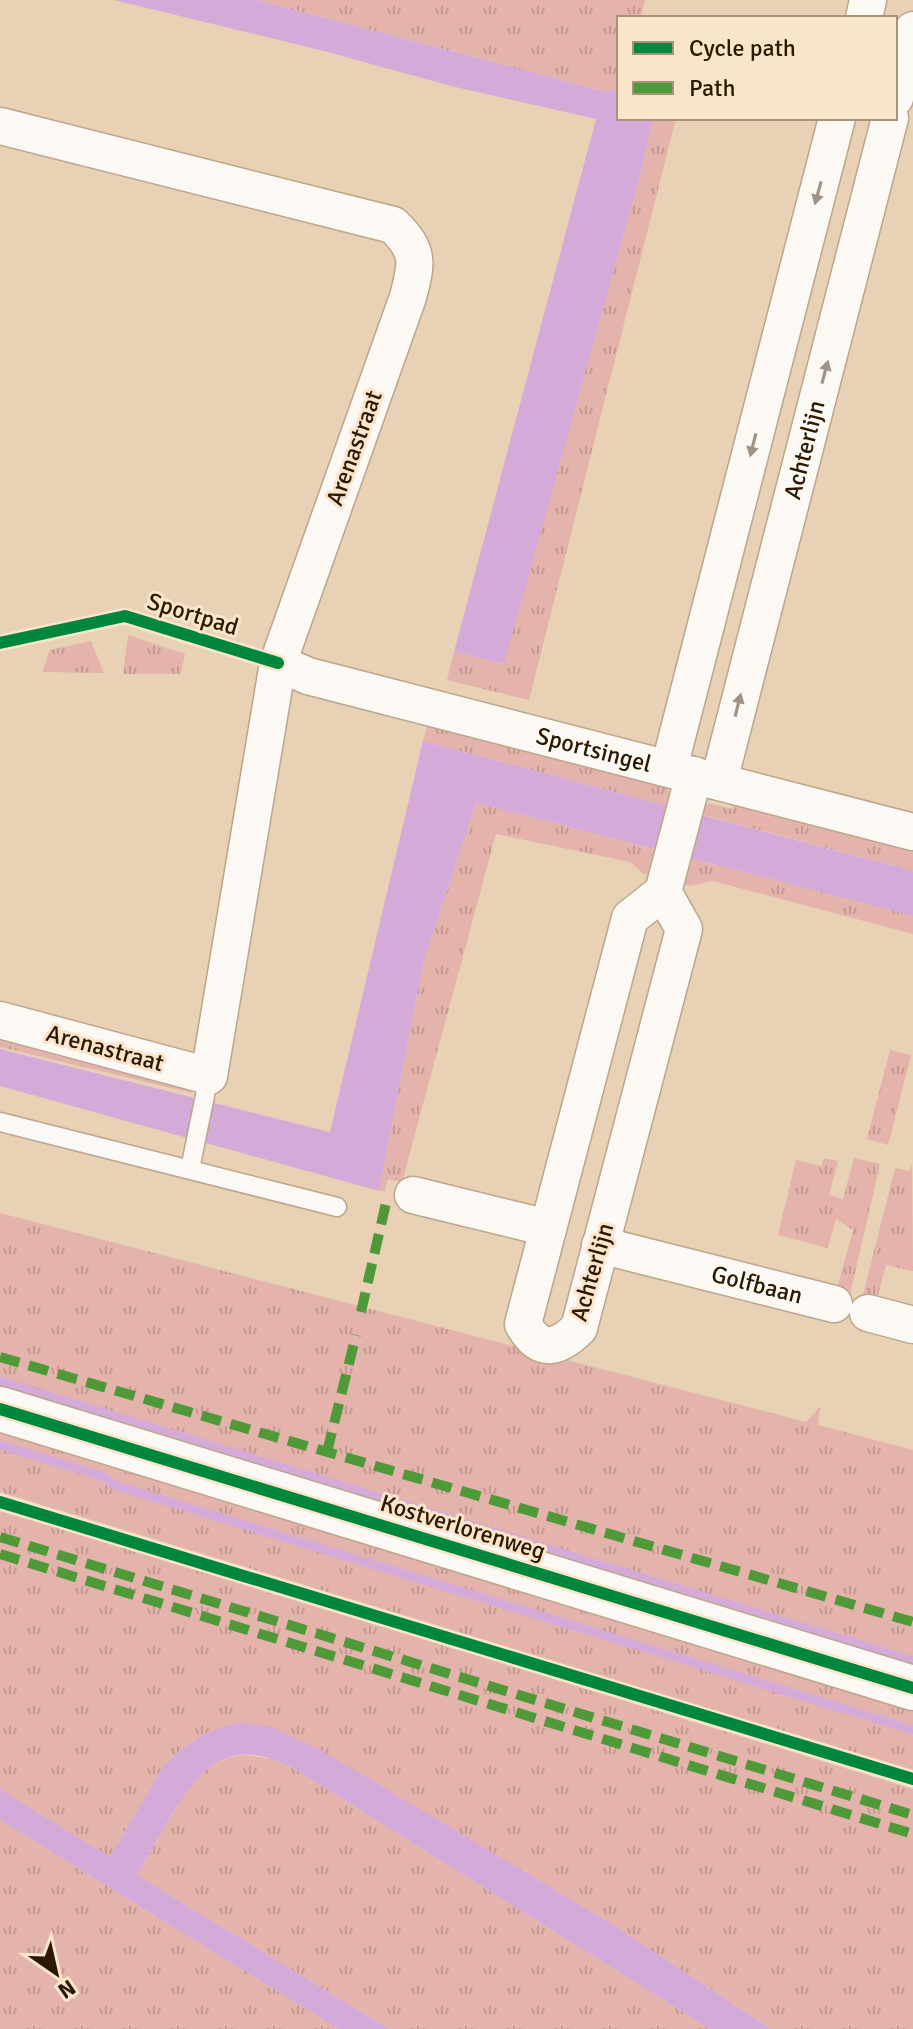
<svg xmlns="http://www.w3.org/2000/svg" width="913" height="2029" font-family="Signika,sans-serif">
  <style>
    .grass { fill: url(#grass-tufts) }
    .water { fill: #d4abd8 }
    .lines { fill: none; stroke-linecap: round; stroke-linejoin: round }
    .stream { stroke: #d4abd8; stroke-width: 9 }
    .service-casing { stroke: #baa68d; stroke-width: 21 }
    .minor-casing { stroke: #baa68d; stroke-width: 39 }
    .tertiary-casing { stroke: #baa68d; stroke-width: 47 }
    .service { stroke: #fcf8f4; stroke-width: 18 }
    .minor { stroke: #fcf8f4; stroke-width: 36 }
    .tertiary { stroke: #fcf8f4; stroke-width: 44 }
    .quiet { stroke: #4f9939; stroke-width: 10; stroke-dasharray: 20 10; stroke-linecap: butt }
    .cycleway-casing { stroke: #fae5cc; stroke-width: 17 }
    .cycleway { stroke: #00873e; stroke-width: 12 }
    .oneway { fill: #9e9386 }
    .labels { text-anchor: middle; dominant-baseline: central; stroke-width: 6; stroke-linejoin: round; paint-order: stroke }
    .street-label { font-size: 24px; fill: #2b1800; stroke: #fae5cc }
  </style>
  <defs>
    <pattern id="grass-tufts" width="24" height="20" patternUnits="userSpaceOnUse" patternTransform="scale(2)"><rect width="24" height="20" fill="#e4b3ab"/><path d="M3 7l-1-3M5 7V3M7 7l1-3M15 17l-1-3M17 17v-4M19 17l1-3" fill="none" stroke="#c49991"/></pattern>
  </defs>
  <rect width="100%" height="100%" fill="#e8d1b5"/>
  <g class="grass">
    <path d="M257,0H645L641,18H619V85L617,90L603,91Z"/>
    <path d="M653,118H676L529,700L447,680L454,652L503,664L642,169Z"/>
    <path d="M128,635L185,654L181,674H123Z"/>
    <path d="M91,641L104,673L42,672L50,650Z"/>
    <path d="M429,720L664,783L673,798L671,807L423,741Z"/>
    <path d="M736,799L913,843V871L700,814L702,807L709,803L732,809Z"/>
    <path d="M476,803L660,851L653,875L644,874L630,862L496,834L402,1182L388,1179L385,1191H379L423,964Z"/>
    <path d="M689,858L913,916V934L713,881L690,886L683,884Z"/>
    <path d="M0,1027L189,1075L192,1093L0,1047Z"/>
    <path d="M890,1050L911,1055L888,1145L867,1139Z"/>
    <path d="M824,1158L838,1161L829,1195L843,1199L854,1158L880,1164L849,1299L837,1289L853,1230L836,1219L828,1248L778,1235L796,1160L821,1166Z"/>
    <path d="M912,1164L913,1271L886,1265L877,1299L861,1303L895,1168L910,1171Z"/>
    <path d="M0,1213L806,1422L820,1407L818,1425L913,1450V1675L0,1394Z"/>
    <path d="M0,1421L913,1701V1771L0,1492Z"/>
    <path d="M0,1510L913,1789V2029H771L607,1921L468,1839L242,1722C209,1728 185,1743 162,1768L110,1857L0,1789Z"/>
    <path d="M244,1755L272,1759L296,1770L710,2029H389L137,1875L187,1789C203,1770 219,1758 244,1755Z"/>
    <path d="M0,1820L338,2029H0Z"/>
  </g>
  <g class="water">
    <path d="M114,0H257L603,91L617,90L619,85V118H653L642,169L504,664L454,652L596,119L451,86L324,51Z"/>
    <path d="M423,741L913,871V916L476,803L423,964L379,1191L0,1086V1049L330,1132Z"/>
    <path d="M242,1722L272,1727L319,1749L607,1921L771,2029H710L296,1770C230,1733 200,1767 168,1821C158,1839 147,1857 137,1875L389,2029H338L0,1820V1789L110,1857L162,1768C185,1743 209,1728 242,1722Z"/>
  </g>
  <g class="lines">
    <g class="stream">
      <path d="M0,1381L913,1661"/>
      <path d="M0,1445L102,1476L114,1485L913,1730"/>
    </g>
    <g class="service-casing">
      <g id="service">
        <path d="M0,1122L337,1207"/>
        <path d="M190,1169L209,1076"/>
      </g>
    </g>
    <g class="minor-casing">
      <g id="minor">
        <path d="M864,18L868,0"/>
        <path d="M895,98L913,30"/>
        <path d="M0,126L393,225C420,251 417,263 408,297L278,663L209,1076L0,1020"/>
        <path id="s1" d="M278,663L308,676L913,832"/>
        <path d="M669,768L837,118"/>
        <path id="s2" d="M719,781L890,118"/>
        <path d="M663,892L684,929L579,1328C557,1350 539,1353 523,1324L630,918Z"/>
        <path d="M663,892L694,775"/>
        <path d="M413,1195L548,1228"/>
        <path id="s3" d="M600,1245L834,1304"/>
        <path d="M868,1313L913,1325"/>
      </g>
    </g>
    <g class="tertiary-casing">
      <path id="tertiary" d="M0,1409L913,1688"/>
    </g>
    <use href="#service" class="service"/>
    <use href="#minor" class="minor"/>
    <use href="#tertiary" class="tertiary"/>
    <g class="quiet">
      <path d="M361,1312L386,1203"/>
      <path d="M0,1357L913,1622"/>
      <path d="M327,1452L356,1335"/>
      <path d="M0,1537L913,1815"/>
      <path d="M0,1554L913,1834"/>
    </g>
    <g class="cycleway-casing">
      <g id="cycleway">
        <path d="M0,643L125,616L278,663"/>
        <path d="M0,1409L913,1688"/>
        <path d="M0,1502L913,1779"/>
      </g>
    </g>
    <use href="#cycleway" class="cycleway"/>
  </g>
  <defs><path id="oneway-solid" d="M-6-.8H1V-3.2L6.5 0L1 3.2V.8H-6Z" transform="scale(2)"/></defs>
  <g class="oneway">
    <use href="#oneway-solid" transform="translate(818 193) rotate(105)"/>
    <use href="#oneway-solid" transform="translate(825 372) rotate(-75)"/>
    <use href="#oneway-solid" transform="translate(753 445) rotate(104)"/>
    <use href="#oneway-solid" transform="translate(738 705) rotate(-76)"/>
  </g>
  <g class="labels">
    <g class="street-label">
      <text transform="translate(354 448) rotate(-70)">Arenastraat</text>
      <text stroke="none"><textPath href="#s2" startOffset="342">Achterlijn</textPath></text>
      <text transform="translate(193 614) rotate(17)">Sportpad</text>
      <text stroke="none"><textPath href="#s1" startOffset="328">Sportsingel</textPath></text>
      <text transform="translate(105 1048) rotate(15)">Arenastraat</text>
      <text transform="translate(592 1272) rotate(-74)">Achterlijn</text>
      <text stroke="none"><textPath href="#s3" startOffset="162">Golfbaan</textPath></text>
      <text transform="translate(463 1527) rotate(17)">Kostverlorenweg</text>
    </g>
  </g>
  <rect x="617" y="16" width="280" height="104" fill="#fae5cc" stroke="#a7937a" stroke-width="2"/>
  <rect x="633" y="42" width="40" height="12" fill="#00873e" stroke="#a7937a" stroke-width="2"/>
  <text x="689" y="56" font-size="24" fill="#2b1800">Cycle path</text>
  <rect x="633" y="82" width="40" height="12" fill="#4f9939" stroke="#a7937a" stroke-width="2"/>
  <text x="689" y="96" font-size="24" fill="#2b1800">Path</text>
  <g transform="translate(56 1973) rotate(146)" stroke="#fae5cc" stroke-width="6" paint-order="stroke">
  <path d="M0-6L14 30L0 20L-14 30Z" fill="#2b1800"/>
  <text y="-12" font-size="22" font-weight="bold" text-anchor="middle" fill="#2b1800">N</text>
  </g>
</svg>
